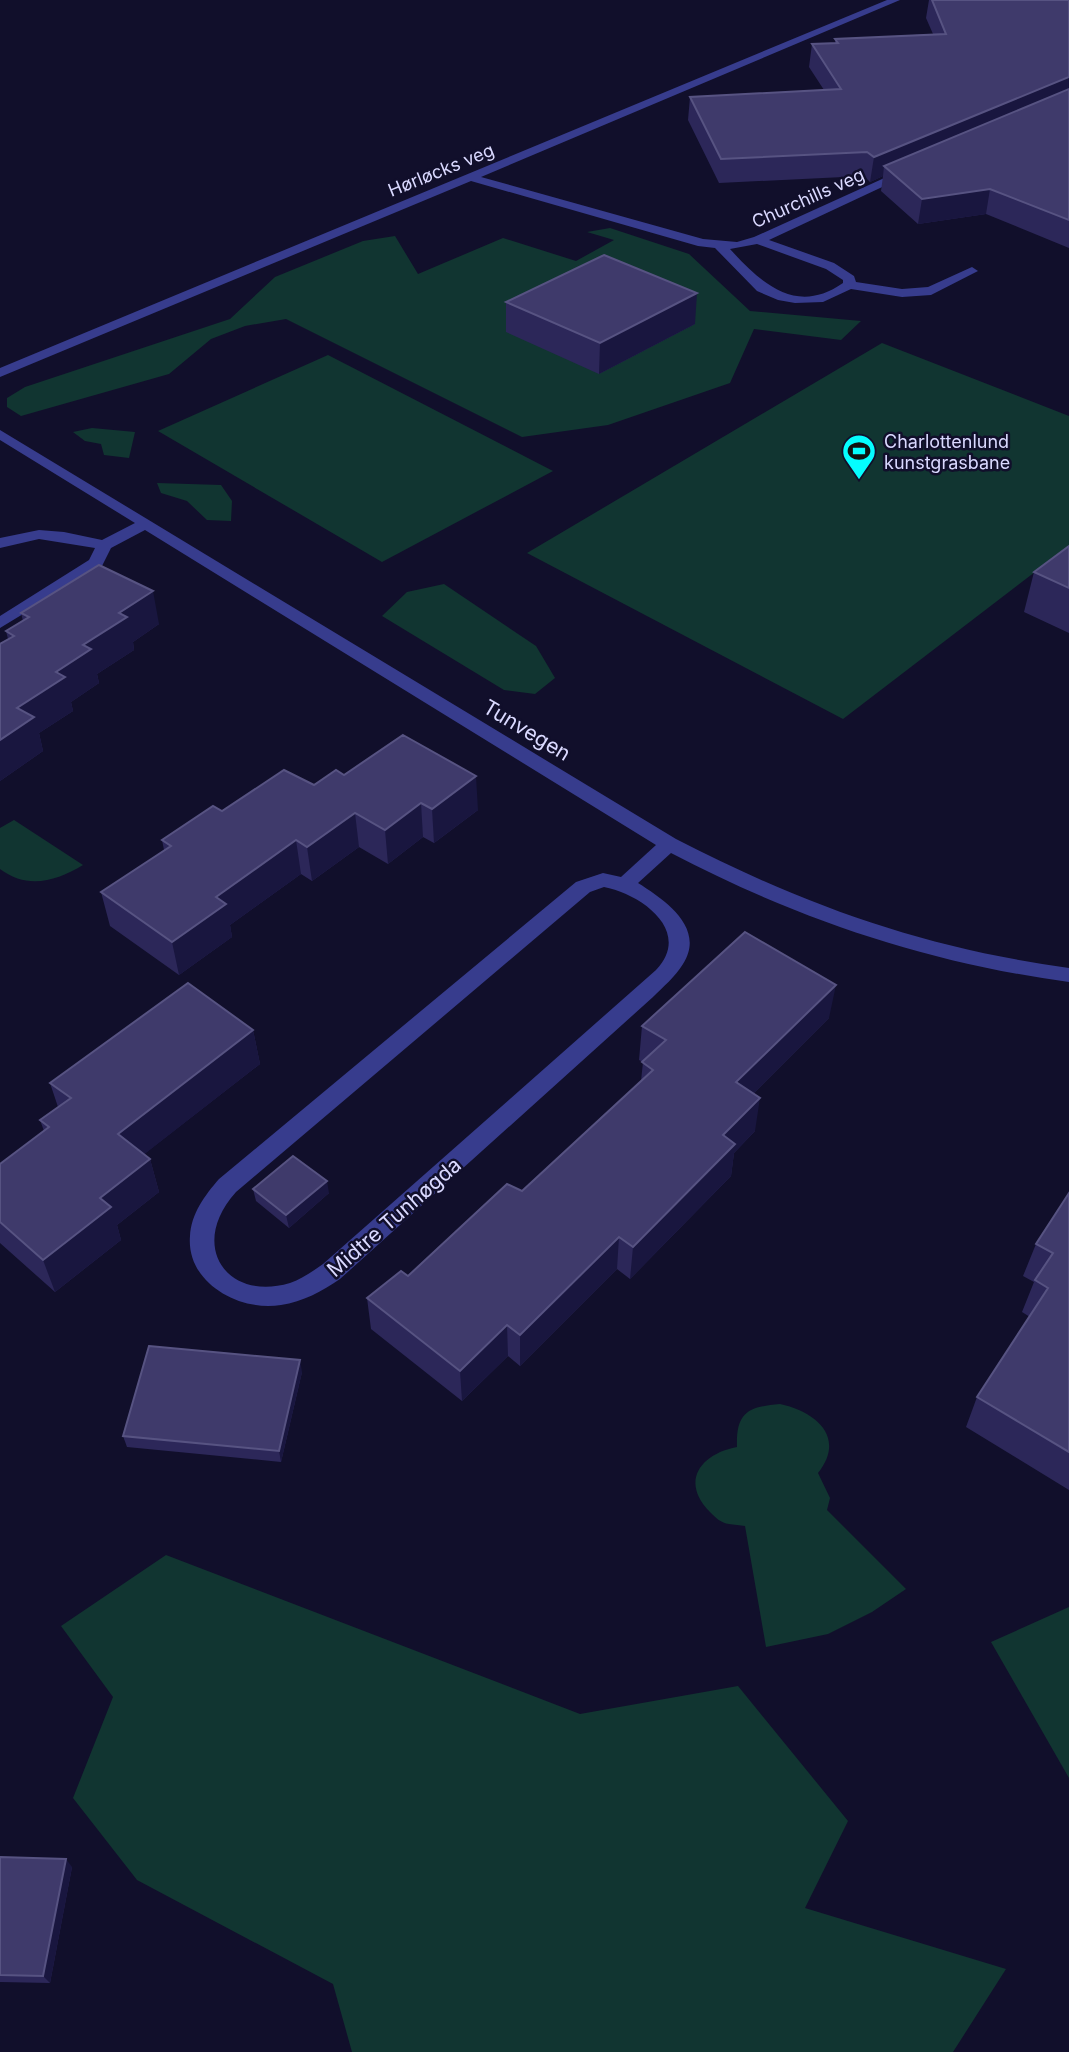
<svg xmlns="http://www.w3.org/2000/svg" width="1069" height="2052" font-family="Inter,sans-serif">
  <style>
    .green { fill: #113531 }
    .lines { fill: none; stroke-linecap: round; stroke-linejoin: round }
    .minor { fill: #373c8d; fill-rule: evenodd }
    .wall { fill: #2c2759 }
    .shaded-wall { fill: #19163f }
    .building { fill: #3f3a6b; stroke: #575382; stroke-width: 2 }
    .labels { text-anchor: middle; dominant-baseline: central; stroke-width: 5; stroke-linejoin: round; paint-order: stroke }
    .far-street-label { font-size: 18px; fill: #dad9ff; stroke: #110f2b }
    .far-poi-label { font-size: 18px; fill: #dad9ff; stroke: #110f2b; text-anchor: start }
    .street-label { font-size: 21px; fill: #dad9ff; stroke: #110f2b }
  </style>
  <rect width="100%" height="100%" fill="#110f2b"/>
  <g class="green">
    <path d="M610,228L689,254L750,311L861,321L841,340L754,329L730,383L608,425L522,437L286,319L245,326L211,339L169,374L21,416L7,407V398L25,387L230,319L275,277L363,241L395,236L418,274L503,238L576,261L614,240L587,232Z"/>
    <path d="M882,343L1069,416V546L843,719L527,553Z"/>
    <path d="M328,355L553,471L382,562L158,431Z"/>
    <path d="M92,428L135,432L129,458L104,455L101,444L85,441L73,432Z"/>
    <path d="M157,483L221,485L232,501L231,521L207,520L187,501L161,493Z"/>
    <path d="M444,584L536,646L555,678L535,694L504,690L382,616L407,592Z"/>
    <path d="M14,820L83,865C56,881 28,890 0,869V828Z"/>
    <path d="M780,1404C817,1412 846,1438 818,1473L830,1498L827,1510L906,1589L872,1612L828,1634L766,1647L745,1526C740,1525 734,1525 729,1524C721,1523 716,1518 710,1512C680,1482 700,1454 737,1447C736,1412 748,1407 780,1404Z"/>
    <path d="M166,1555L580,1714L738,1686L848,1821L805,1908L1006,1969L953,2052H352L333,1984L137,1880L73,1798L113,1697L61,1626Z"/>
    <path d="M1069,1607V1778L991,1642Z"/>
  </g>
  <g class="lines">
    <g class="minor">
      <path d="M887,0H900L481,177L703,239L737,242L754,237L902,170H910V174L769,240L834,263L854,276L856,282L902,289L928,287L972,267L978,271L931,295L902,297L851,289L823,302L795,303L778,300L757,291L715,248L698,246L471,181L0,377V368ZM757,244L826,269L843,280V283C796,316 761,283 730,249Z"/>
      <path d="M0,430L676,839C806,906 924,948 1069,968V982C928,963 797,919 671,853L638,883C665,900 706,928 683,964C675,977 663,987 653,997L340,1279C322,1291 303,1302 281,1305C240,1312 186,1283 190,1236C191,1214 205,1195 219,1179L576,882L603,873L621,877L656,845L145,530L111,548L102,566L0,628V616L89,560L95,548L39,539L0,548V538L39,530L64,532L102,540L135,523L0,440ZM604,887C641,894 693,931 656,970L323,1264C313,1271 302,1279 290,1283C226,1302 188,1245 236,1192L590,892Z"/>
    </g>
  </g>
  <g class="wall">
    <path d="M929,0H1069V248L986,214L918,224L881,191L883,176L870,182L864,176L719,183L688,120L690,97L824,90L809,67L812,44L835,43V39L933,34L926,18Z"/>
    <path d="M506,302L695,324L599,374L506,332Z"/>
    <path d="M1069,546V633L1024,612L1034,572Z"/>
    <path d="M21,613L159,624L133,642L134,650L97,674L99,683L71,702L73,711L39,733L43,751L0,781V644L8,639L6,631L23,621Z"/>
    <path d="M344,775L478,810L434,843L423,837L388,864L359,847L312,881L301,874L230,925L232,937L179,975L110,926L101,892L164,850L162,840L222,811L314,785Z"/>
    <path d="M829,1018L753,1094L755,1131L734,1153L731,1176L630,1279L617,1269L520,1366L508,1356L462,1401L371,1329L367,1298L408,1276L522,1191L641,1081L643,1062L639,1060L642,1026Z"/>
    <path d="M253,1030L260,1064L144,1154L150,1159L159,1192L117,1225L121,1240L55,1292L0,1243V1164L44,1131L40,1120L58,1107L50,1083Z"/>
    <path d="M253,1189L329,1193L289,1228L256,1201Z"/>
    <path d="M1069,1193V1490L966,1427L977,1397L1030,1317L1022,1312L1034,1282L1023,1276L1036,1244Z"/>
    <path d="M302,1372L281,1462L127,1447L123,1436Z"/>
    <path d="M0,1857L72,1867L50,1983L0,1982Z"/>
  </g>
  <g class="shaded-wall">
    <path d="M1069,77V98L884,166L883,176L870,182L874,157Z"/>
    <path d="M990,189L986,214L918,224L922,199Z"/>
    <path d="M697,293L695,324L599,374L600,343Z"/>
    <path d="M153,591L159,624L133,642L134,650L97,674L99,683L71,702L73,711L39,733L43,751L0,781V740L17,708L56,672L83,645L119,613Z"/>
    <path d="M476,776L478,810L434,843L432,809Z"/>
    <path d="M421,803L423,837L388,864L385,830Z"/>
    <path d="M355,813L359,847L312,881L307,847Z"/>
    <path d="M296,840L301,874L230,925L232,937L179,975L172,942L216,897Z"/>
    <path d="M836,985L829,1018L731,1116L736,1082Z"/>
    <path d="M253,1030L260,1064L128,1167L118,1134Z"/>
    <path d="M760,1098L755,1131L734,1153L731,1176L630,1279L633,1247L723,1135Z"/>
    <path d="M150,1159L159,1192L117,1225L121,1240L55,1292L43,1260L100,1198Z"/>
    <path d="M327,1181L329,1193L289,1228L286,1215Z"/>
    <path d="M619,1237L617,1269L520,1366V1335Z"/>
    <path d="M507,1325L508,1356L462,1401L460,1371Z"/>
    <path d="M300,1360L302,1372L281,1462L279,1451Z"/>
    <path d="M66,1859L72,1867L50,1983L43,1976Z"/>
  </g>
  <g class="building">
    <path d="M932,0H1069V77L874,157L867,152L721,159L690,97L841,89L812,44L838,43L835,39L946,34Z"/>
    <path d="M1069,89V220L990,189L922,199L884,166Z"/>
    <path d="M604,255L697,293L600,343L506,302Z"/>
    <path d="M1069,546V588L1034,572Z"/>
    <path d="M99,565L153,591L119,613L127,617L83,645L91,649L56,672L65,677L17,708L34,717L0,740V644L14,636L6,631L29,617L21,613Z"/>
    <path d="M403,735L476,776L432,809L421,803L385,830L355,813L307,847L296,840L216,897L226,904L172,942L101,892L171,846L162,840L213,806L222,811L284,770L314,785L336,770L344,775Z"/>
    <path d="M745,932L836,985L736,1082L760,1098L723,1135L735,1144L633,1247L619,1237L520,1335L507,1325L460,1371L367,1298L401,1271L408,1276L507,1184L522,1191L653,1070L642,1062L666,1040L642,1026Z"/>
    <path d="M188,983L253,1030L118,1134L150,1159L100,1198L111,1207L43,1260L0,1222V1164L49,1127L40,1120L71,1098L50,1083Z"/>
    <path d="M293,1156L327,1181L286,1215L253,1189Z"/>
    <path d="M1069,1193V1452L977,1397L1048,1288L1035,1280L1053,1253L1036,1244Z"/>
    <path d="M149,1346L300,1360L279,1451L123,1436Z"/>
    <path d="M0,1857L66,1859L43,1976L0,1975Z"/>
  </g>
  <defs>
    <g id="stadium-pin" transform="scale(1.75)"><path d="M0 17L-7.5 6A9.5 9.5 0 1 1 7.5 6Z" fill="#05fdff" stroke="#110f2b"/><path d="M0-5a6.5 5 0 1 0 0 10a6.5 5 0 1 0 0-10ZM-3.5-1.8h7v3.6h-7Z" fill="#111"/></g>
  </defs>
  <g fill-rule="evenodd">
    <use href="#stadium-pin" x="859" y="451"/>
  </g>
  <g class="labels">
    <g class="far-street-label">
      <text transform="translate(441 170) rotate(-22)">Hørløcks veg</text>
      <text transform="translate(808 198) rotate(-24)">Churchills veg</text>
    </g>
    <g class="far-poi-label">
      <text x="884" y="441">Charlottenlund<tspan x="884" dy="21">kunstgrasbane</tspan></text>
    </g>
    <g class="street-label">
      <text transform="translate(527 730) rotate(31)">Tunvegen</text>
      <text transform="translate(394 1217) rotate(-41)">Midtre Tunhøgda</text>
    </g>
  </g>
</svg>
